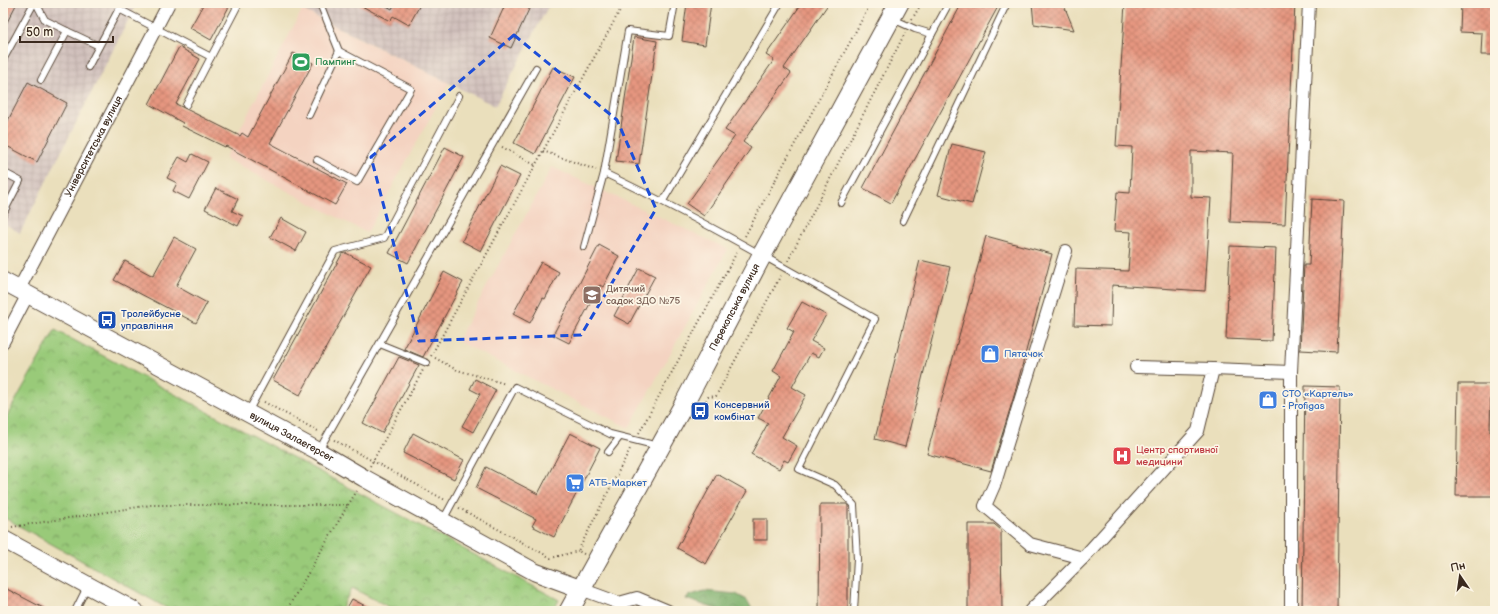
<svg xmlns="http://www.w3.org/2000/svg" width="1498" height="614" font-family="'Balsamiq Sans',sans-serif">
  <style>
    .built { fill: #f4d3c1 }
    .industrial { fill: url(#industrial-grid) }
    .forest { fill: url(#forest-crowns); stroke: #5a6c44 }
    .park { fill: url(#park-crowns); stroke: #6a7a4c }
    .building { fill: url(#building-cross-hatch) }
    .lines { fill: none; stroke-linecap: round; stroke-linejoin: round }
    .lane-casing { stroke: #554536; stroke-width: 8 }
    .street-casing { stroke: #554536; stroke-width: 14 }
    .secondary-casing { stroke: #554536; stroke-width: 19 }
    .primary-casing { stroke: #554536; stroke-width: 21 }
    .path { stroke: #554536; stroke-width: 2; stroke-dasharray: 1 3; stroke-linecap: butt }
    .lane { stroke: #fff; stroke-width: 6 }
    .street { stroke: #fff; stroke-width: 12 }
    .secondary { stroke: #fff; stroke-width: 17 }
    .primary { stroke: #fff; stroke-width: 19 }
    .marked { fill: none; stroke: #1d4ed8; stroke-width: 3; stroke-dasharray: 8 5; stroke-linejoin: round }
    .labels { text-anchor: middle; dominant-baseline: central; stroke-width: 3.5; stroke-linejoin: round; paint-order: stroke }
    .leisure-label { font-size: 10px; fill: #27864d; stroke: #fcf5e5; text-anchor: start }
    .street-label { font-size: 10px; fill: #3b2a1e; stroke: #fcf5e5 }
    .education-label { font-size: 10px; fill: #785e54; stroke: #fcf5e5; text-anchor: start }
    .transit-label { font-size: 10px; fill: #164399; stroke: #fcf5e5; text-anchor: start }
    .shop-label { font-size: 10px; fill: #366cbe; stroke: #fcf5e5; text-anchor: start }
    .health-label { font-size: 10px; fill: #be3a42; stroke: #fcf5e5; text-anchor: start }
  </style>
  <defs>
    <pattern id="industrial-grid" width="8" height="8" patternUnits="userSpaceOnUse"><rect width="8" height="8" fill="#d0c0bc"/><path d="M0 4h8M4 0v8" fill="none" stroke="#b4a5a1"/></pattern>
    <pattern id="forest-crowns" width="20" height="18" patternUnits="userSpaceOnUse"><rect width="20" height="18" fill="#7aae69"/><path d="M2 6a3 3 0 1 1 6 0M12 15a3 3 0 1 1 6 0" fill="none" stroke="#658e56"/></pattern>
    <pattern id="park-crowns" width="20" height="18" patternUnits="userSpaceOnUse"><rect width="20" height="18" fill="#99ca79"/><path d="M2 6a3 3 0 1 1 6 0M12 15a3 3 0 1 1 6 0" fill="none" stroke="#7ea463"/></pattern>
    <pattern id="building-cross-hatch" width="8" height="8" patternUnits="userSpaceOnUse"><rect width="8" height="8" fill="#e69680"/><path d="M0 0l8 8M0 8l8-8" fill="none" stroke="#bc7b68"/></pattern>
  </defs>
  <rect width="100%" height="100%" fill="#fcf5e5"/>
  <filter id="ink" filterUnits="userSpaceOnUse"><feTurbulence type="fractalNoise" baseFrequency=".025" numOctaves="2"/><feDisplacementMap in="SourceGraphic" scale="8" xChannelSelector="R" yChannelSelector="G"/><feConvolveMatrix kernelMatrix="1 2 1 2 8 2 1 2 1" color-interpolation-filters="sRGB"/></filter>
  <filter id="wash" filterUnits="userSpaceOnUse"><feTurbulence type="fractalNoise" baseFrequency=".012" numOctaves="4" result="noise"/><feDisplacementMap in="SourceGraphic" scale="16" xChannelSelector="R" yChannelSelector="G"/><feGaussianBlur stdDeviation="0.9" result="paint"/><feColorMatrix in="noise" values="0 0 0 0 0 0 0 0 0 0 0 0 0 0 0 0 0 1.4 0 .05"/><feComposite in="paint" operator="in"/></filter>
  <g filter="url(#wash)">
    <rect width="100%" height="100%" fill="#eadfbc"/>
    <g class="built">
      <path d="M302,10L449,83L367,233L225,158Z"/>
      <path d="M552,167L728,249L629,428L457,341Z"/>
    </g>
    <g class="industrial">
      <path d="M3,3H137L20,233L3,223Z"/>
      <path d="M289,3H550L495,106Z"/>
    </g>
    <path class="forest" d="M704,591L736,594L747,600L753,611H722L686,599L688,596Z"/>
    <path class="park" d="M55,330L559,600L553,611H397L352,588L340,611H172L3,517V423Z"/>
    <g id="blocks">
      <g class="building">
        <path d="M3,3H17L3,30Z"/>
        <path d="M204,3H231L211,40L190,28Z"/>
        <path d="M356,3H381L392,9L395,3H421L409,25L393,16L390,21Z"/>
        <path d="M506,3H521L530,7L511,48L490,38Z"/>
        <path d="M687,3H711L705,45L682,41Z"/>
        <path d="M802,3H829L784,68L791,73L743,142L751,148L704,216L687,204L735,136L725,130L774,60L766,55Z"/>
        <path d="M962,3H1000L891,203L863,188Z"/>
        <path d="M1032,3H1063L1074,30L1034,24Z"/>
        <path d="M1125,3H1295L1285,224L1230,222L1233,153L1191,151V197L1211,198L1205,291L1112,285L1111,326L1074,325L1076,269L1128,271L1131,232L1114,231L1117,192L1130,193L1132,147L1116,146Z"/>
        <path d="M1461,3H1495V55H1481L1482,33L1460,32Z"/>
        <path d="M634,37L657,41L639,164L616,161Z"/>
        <path d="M179,47L200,59L176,104L240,136L242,133L248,137L293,53L313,63L270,143L347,184L335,205L226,146L225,147L182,126L183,123L149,104Z"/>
        <path d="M553,67L575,77L535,154L514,143Z"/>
        <path d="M28,82L67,103L37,162L3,144V130Z"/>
        <path d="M952,144L986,152L972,204L938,195Z"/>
        <path d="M445,147L464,157L408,263L389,253Z"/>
        <path d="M192,154L208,162L189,199L173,191L177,183L167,178L179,157L188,162Z"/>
        <path d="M500,166L520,176L481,251L462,241Z"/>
        <path d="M216,188L238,199L232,211L243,216L238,226L205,209Z"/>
        <path d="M1312,199L1344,201L1337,352L1300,350L1304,265H1309Z"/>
        <path d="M281,218L306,232L296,251L270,237Z"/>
        <path d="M986,236L1052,254L1014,396L991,471L927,454Z"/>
        <path d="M174,237L196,249L176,286L207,303L196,323L114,280L125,261L153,276Z"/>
        <path d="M599,245L619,256L603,287L600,285L569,343L553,335Z"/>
        <path d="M1230,246L1276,248L1272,341L1226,339Z"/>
        <path d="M346,253L371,266L300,395L273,380L342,254Z"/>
        <path d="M920,260L950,267L905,447L875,439Z"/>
        <path d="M541,262L559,272L545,299L543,298L530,323L513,314Z"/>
        <path d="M639,268L655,276L629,324L614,316Z"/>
        <path d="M444,272L463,282L423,357L404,349Z"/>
        <path d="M802,302L826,315L811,341L824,348L819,357L811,353L792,387L806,395L782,437L797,446L788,462L784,460L779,469L751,454L768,423L758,418L781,376L773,371L794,332L787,328Z"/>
        <path d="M399,357L419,365L382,433L363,423Z"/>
        <path d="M475,379L496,390L473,432L462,426L480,394L470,389Z"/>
        <path d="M1458,384H1491L1490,432H1495V496H1456Z"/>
        <path d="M1305,386L1340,387L1337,611H1302Z"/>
        <path d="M413,433L464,460L454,479L403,453Z"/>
        <path d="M570,433L600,448L554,537L532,526L536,519L476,488L486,467L538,494Z"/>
        <path d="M717,474L747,491L706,564L677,548Z"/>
        <path d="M820,504H847L848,506V611H819Z"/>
        <rect x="753" y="519" width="14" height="21"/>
        <path d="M968,524H994L1001,530L1002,611H968Z"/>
        <path d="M3,587L49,611H3Z"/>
        <path d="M352,599L375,611H345Z"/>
      </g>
    </g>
  </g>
  <g filter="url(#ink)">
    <use href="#blocks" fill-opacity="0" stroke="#554536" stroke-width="1"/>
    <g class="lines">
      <g class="lane-casing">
        <g id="lane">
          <path d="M36,3L45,20L67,31L41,80"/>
          <path d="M314,3L321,6L339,51L411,89L357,182L317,160"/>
          <path d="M675,3L669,36L628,31L604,173C697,217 785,268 875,319L799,469L835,485L854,505L857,559L854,611"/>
          <path d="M119,9L211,57"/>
          <path d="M893,19L915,29L932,34L949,3"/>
          <path d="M67,31L99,46"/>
          <path d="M3,60L34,3"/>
          <path d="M88,67L122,3"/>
          <path d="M186,105L239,3"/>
          <path d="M309,115L339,51"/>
          <path d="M3,172L20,181L3,214"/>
          <path d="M663,201L780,3"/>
          <path d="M841,203L932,34"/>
          <path d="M903,221L1007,3"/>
          <path d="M584,247L604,173"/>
          <path d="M380,344L427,363"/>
          <path d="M248,412L335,251L384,238L459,96"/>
          <path d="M319,450L536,68"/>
          <path d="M608,452L619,438"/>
          <path d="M443,520L515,387L610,434L658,446"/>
          <path d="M75,611L87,587"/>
        </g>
      </g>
      <g class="street-casing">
        <g id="street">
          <path id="s1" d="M19,289L169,3"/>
          <path d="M3,342L28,294"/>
          <path d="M1213,369L1291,372L1309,3"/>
          <path d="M1083,558L1198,431L1213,369L1136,367"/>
          <path d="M581,589L619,603L637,598L668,611"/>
          <path d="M1030,611L1083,558L1030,544L985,506L995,483L1066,251"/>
          <path d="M1291,611V372"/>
        </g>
      </g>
      <g class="secondary-casing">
        <g id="secondary">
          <path id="s2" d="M3,281L318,451L364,478L535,572L581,589"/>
          <path d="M3,539L135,611"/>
        </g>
      </g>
      <g class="primary-casing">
        <g id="primary">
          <path id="s3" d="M569,611L684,404L762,255L899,3"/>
        </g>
      </g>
      <g class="path">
        <path d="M912,19L922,3"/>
        <path d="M502,147L535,165"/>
        <path d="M543,151L596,170"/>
        <path d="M745,236L871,3"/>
        <path d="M788,261L905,33"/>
        <path d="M431,356L624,3"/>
        <path d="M435,358L457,370L506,384"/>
        <path d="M264,402L320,432"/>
        <path d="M700,411L708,397L716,396L781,275"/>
        <path d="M639,433L737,252"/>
        <path d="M334,440L445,500"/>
        <path d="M370,466L423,370"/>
        <path d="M348,505L357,491"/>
        <path d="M459,508L551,558L578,551"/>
        <path d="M12,527L151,505H348L286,611"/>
        <path d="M584,554L578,551L631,447"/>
      </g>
      <use href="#lane" class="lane"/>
      <use href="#street" class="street"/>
      <use href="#secondary" class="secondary"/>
      <use href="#primary" class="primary"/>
    </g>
  </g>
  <path class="marked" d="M514,35L617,120L656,209L581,335L419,341L371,157Z"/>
  <defs>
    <g id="stadium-square" transform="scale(1)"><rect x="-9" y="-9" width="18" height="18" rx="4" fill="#2e9e5b" stroke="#fcf5e5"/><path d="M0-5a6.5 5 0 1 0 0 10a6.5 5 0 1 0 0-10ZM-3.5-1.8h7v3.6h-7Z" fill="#fff"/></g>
    <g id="school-square" transform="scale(1)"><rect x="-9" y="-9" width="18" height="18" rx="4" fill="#8d6e63" stroke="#fcf5e5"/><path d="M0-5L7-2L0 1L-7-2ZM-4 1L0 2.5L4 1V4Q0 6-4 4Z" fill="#fff"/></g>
    <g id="bus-square" transform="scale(1)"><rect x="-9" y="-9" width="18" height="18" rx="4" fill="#1a4fb4" stroke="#fcf5e5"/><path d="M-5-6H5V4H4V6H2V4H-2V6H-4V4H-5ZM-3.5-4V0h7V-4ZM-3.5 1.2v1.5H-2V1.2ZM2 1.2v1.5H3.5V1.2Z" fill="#fff"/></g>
    <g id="shop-square" transform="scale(1)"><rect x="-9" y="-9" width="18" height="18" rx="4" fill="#3f7fe0" stroke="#fcf5e5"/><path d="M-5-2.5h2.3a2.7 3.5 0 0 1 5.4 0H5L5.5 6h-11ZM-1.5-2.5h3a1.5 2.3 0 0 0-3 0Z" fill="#fff"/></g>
    <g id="hospital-square" transform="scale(1)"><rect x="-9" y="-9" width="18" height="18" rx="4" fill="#e0444e" stroke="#fcf5e5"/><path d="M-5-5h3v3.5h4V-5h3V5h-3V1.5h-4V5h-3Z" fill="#fff"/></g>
    <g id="supermarket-square" transform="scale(1)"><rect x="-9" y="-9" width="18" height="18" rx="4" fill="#3f7fe0" stroke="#fcf5e5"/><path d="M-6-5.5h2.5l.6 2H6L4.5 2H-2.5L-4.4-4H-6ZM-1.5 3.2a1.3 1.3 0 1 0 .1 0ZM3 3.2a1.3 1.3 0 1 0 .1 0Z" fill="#fff"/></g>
  </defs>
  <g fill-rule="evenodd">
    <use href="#stadium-square" x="301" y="62"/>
    <use href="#school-square" x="592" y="295"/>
    <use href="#bus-square" x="107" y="320"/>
    <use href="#shop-square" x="990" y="354"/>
    <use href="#shop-square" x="1268" y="400"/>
    <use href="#bus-square" x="700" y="411"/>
    <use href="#hospital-square" x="1122" y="456"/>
    <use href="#supermarket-square" x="575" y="483"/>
  </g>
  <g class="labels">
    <g class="leisure-label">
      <text x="315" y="62">Пампинг</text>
    </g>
    <g class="street-label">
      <text stroke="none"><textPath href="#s1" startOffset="161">Університетська вулиця</textPath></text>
      <text stroke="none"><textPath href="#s3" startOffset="346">Перекопська вулиця</textPath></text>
      <text stroke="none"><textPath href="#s2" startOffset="328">вулиця Залаегерсег</textPath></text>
    </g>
    <g class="education-label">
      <text x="606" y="289">Дитячий<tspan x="606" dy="12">садок ЗДО №75</tspan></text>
    </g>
    <g class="transit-label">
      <text x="121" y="314">Тролейбусне<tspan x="121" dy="12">управління</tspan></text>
      <text x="714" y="405">Консервний<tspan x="714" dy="12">комбінат</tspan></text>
    </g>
    <g class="shop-label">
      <text x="1004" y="354">Пятачок</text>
      <text x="1282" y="394">СТО «Картель»<tspan x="1282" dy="12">- Profigas</tspan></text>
      <text x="589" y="483">АТБ-Маркет</text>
    </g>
    <g class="health-label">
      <text x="1136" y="450">Центр спортивної<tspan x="1136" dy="12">медицини</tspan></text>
    </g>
  </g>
  <rect width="1498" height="614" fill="none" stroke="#fcf5e5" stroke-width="16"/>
  <g transform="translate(1460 576) rotate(347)" stroke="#fcf5e5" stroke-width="3" paint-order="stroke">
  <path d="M0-3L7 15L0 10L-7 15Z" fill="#3b2a1e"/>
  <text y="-6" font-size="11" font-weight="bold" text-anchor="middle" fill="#3b2a1e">Пн</text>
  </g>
  <path d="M20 36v6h93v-6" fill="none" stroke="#3b2a1e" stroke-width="2"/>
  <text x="26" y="36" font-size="12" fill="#3b2a1e" stroke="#fcf5e5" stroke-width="3" paint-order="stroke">50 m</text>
</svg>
